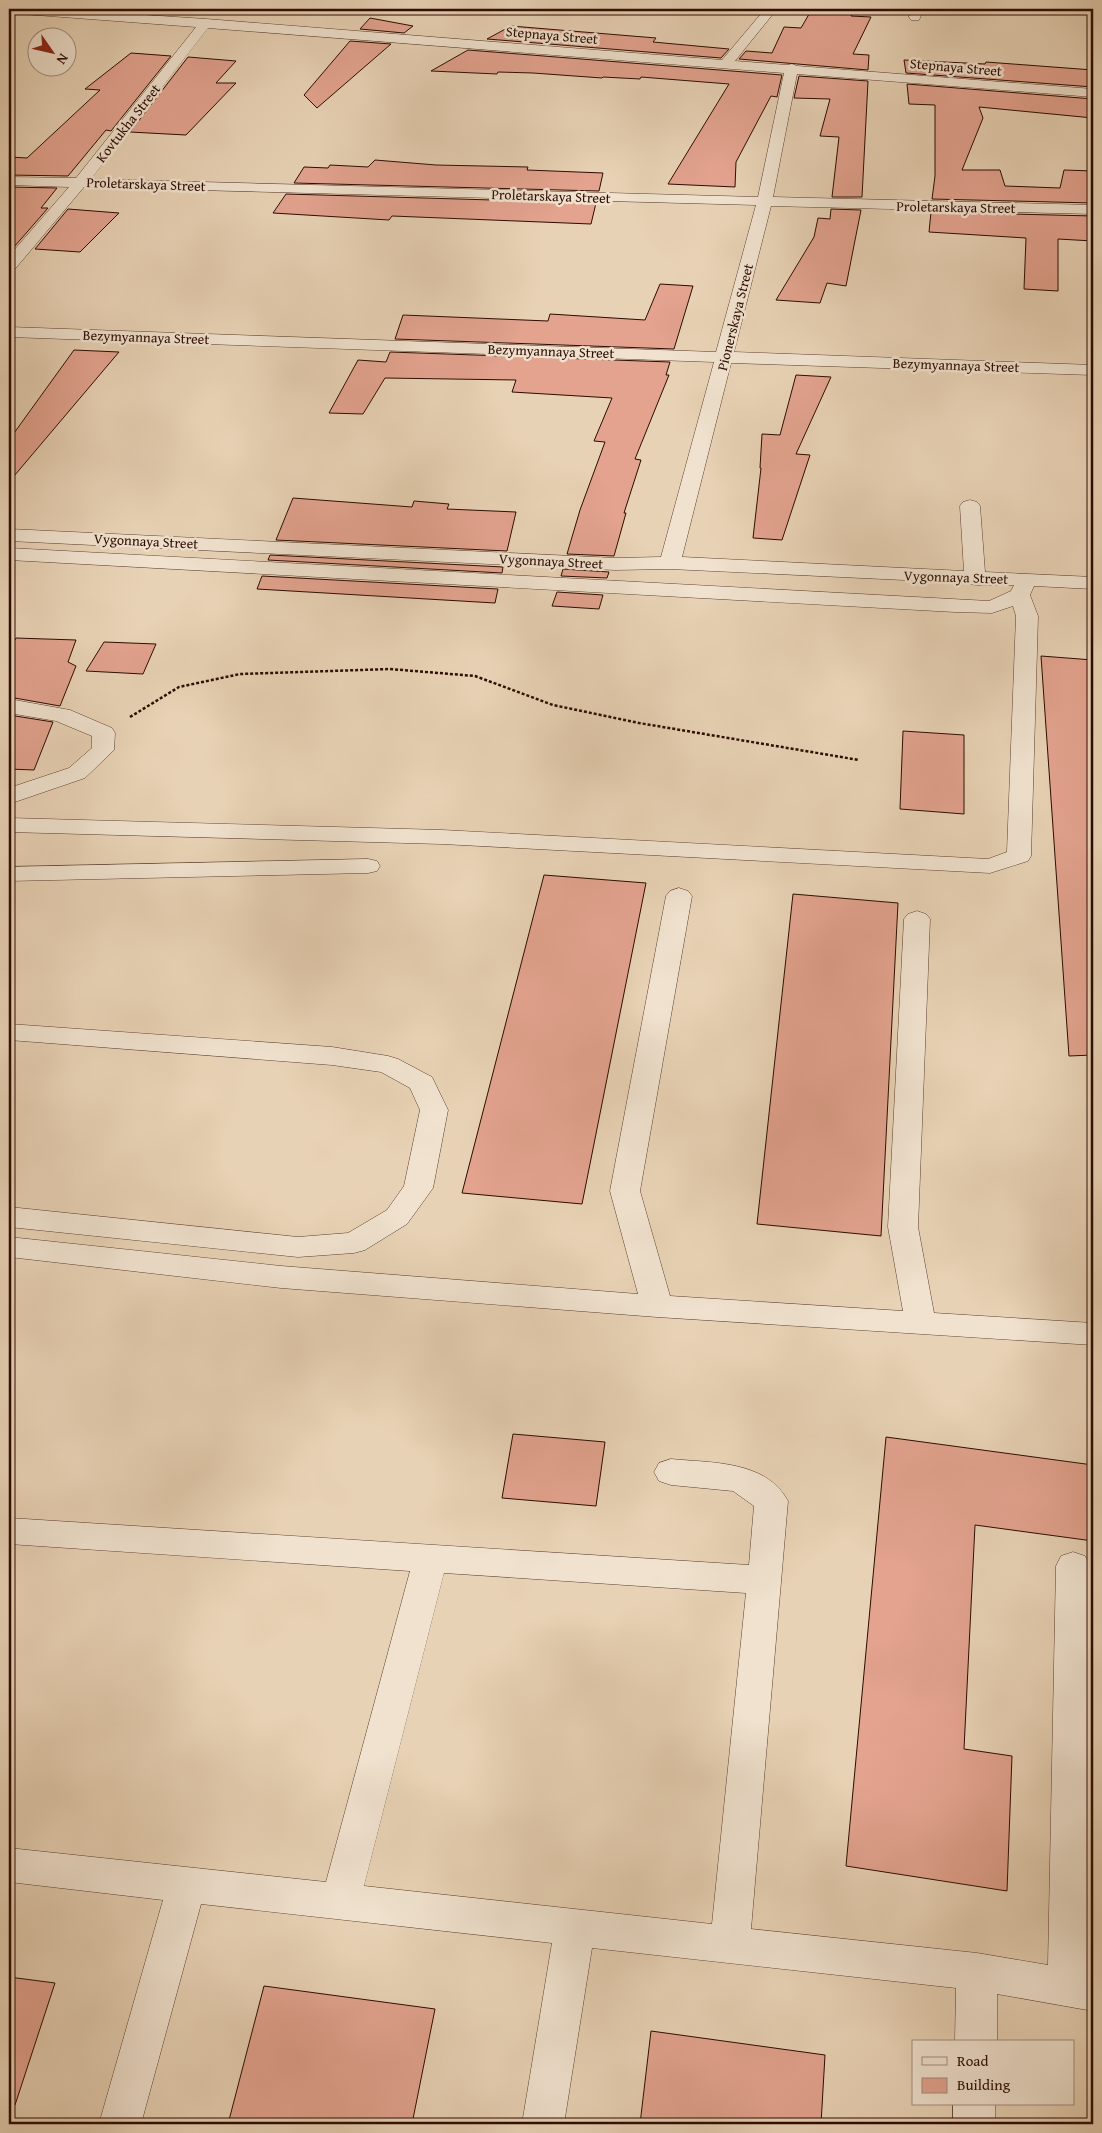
<svg xmlns="http://www.w3.org/2000/svg" width="1102" height="2133" font-family="'Gentium Book Plus',serif">
  <style>
    .building { fill: #e3a38f; stroke: #2c0b01 }
    .lines { fill: none; stroke-linecap: round; stroke-linejoin: round }
    .minor-casing { stroke: #5b3d2e; stroke-width: 1 }
    .path { stroke: #2c0b01; stroke-width: 2.5; stroke-dasharray: 3 2; stroke-linecap: butt }
    .minor { fill: #f0e2cf; fill-rule: evenodd }
    .labels { text-anchor: middle; dominant-baseline: central; stroke-width: 5; stroke-linejoin: round; paint-order: stroke }
    .far-street-label { font-size: 14px; fill: #2c0b01; stroke: #f0e2cf }
  </style>
  <rect width="100%" height="100%" fill="#e8d2b5"/>
  <filter id="stains"><feTurbulence type="fractalNoise" baseFrequency=".004" numOctaves="4"/><feColorMatrix values="0 0 0 0 .2 0 0 0 0 .09 0 0 0 0 .02 0 0 0 .5 -.17"/></filter>
  <radialGradient id="worn" r=".72"><stop offset=".6" stop-color="#630" stop-opacity="0"/><stop offset="1" stop-color="#630" stop-opacity=".3"/></radialGradient>
  <g class="building">
    <path d="M812,9H855L851,16L871,17L853,54L869,55L868,70L739,59L746,51L772,53L784,27L801,28Z"/>
    <path d="M370,18L413,26L404,33L360,29Z"/>
    <path d="M511,26L656,38L653,42L729,49L721,58L487,39Z"/>
    <path d="M350,41L391,44L317,108L304,95Z"/>
    <path d="M468,50L782,75L777,97L771,96L736,162L735,187L668,184L729,84L641,77L640,79L603,77L602,78L533,73L498,72L497,74L431,71Z"/>
    <path d="M131,53L171,56L111,131L106,130L68,176L9,175V157L27,158L100,90L85,89Z"/>
    <path d="M188,57L236,61L216,83H236L186,135L130,132Z"/>
    <path d="M904,60L985,64L986,62L1093,70V87L906,73Z"/>
    <path d="M799,76L868,81L862,197H832L839,137L820,136L830,99L794,98Z"/>
    <path d="M907,84L1093,99V118L979,107L983,118L962,170H1000L1005,186L1060,188L1064,170L1093,171V203L932,199L935,176V105L909,104Z"/>
    <path d="M375,160L436,165L528,167L527,170L603,173L599,191L294,183L304,167L328,168L330,165L368,167Z"/>
    <path d="M9,187L57,188L41,208H48L14,247H9Z"/>
    <path d="M286,194L596,203L591,224L392,216L389,220L273,213Z"/>
    <path d="M68,209L119,213L80,252L35,249Z"/>
    <path d="M831,209L861,210L846,286L827,283L820,303L776,300L814,237L818,218L830,219Z"/>
    <path d="M931,212L1093,216V241L1058,239V291L1024,289L1026,238L929,232Z"/>
    <path d="M660,284L693,286L674,349L395,339L403,315L548,321L550,314L645,320Z"/>
    <path d="M74,350L119,352L9,482V440Z"/>
    <path d="M390,352L670,362L666,375H669L635,459L641,460L624,513H626L614,556L567,554L580,510L605,442L594,441L612,398L512,392L516,380L385,378L363,414L329,413L358,360L386,362Z"/>
    <path d="M796,375L831,377L796,454L810,455L782,540L753,538L761,468H760L762,434L780,435Z"/>
    <path d="M293,498L412,507L414,501L449,504L447,509L516,512L507,551L276,540Z"/>
    <path d="M270,555L503,567L502,573L268,560Z"/>
    <path d="M563,569L609,572L607,578L561,576Z"/>
    <path d="M262,576L498,589L495,603L257,589Z"/>
    <path d="M557,592L603,595L599,609L552,606Z"/>
    <path d="M16,638L76,640L68,662L76,666L60,706L9,697V650Z"/>
    <path d="M104,642L156,644L143,674L86,671Z"/>
    <path d="M1041,656L1093,660V1055L1069,1056Z"/>
    <path d="M9,715L53,722L34,770L9,769Z"/>
    <path d="M903,731L964,735V814L900,809Z"/>
    <path d="M544,875L646,883L582,1204L462,1193Z"/>
    <path d="M793,894L898,903L881,1236L757,1224Z"/>
    <path d="M513,1434L605,1442L596,1506L502,1498Z"/>
    <path d="M886,1437L1093,1465V1541L975,1525L964,1749L1012,1756L1007,1891L846,1866Z"/>
    <path d="M9,1977L55,1983L15,2105L9,2104Z"/>
    <path d="M264,1986L435,2009L412,2124H228Z"/>
    <path d="M651,2031L825,2055L821,2124H640Z"/>
  </g>
  <g class="lines">
    <g class="minor-casing">
      <g id="minor">
        <path d="M9,9H54L206,19L722,60L765,9H777L735,61L787,65L792,64L797,66L1093,89V97L797,74L773,197L1093,205V214L771,206L734,352L1093,365V375L731,363L682,557L964,571L960,506L963,502L970,500L977,502L980,506L985,572L1093,577V589L1034,586L1030,595L1038,616L1031,856L1028,861L990,873L442,844L9,832V818L442,830L988,859L1007,852L1016,616L1013,606L992,613L955,612L9,560V548L989,601L1011,591L1014,585H975L968,583L670,569L615,570L9,541V529L615,558L661,557L714,362L9,337V327L716,352L756,205L84,187L15,269L9,271V256L69,187L9,185V177L76,178L196,27L9,13ZM208,28L784,73L758,197L91,179Z"/>
        <path d="M912,9H924L919,20H911L909,17Z"/>
        <path d="M9,699L70,710L112,728L115,733L114,750L85,778L9,804V788L69,768L92,748V736L56,721L9,713Z"/>
        <path d="M368,859L377,861L380,866L377,871L368,873L9,881V867Z"/>
        <path d="M679,888L688,891L692,896L640,1191L670,1296L903,1311L888,1227L904,919L908,914L917,911L926,914L930,919L918,1227L934,1313L1093,1323V1345L657,1317L281,1288L9,1257V1237L281,1266L638,1294L610,1191L666,896L670,891Z"/>
        <path d="M9,1024L332,1047L388,1056L398,1059L432,1077L448,1110L433,1188L428,1195L407,1224L365,1250L354,1253L298,1257L9,1227V1207L298,1237L348,1233L387,1210L404,1186L420,1110L410,1088L381,1072L332,1065L9,1040Z"/>
        <path d="M671,1459C711,1463 766,1460 788,1501L751,1929L977,1953L1048,1965L1056,1566L1061,1556L1073,1552L1085,1556L1090,1566L1088,1972L1093,1973V2011L997,1994V2042H955L956,1988L592,1948L564,2124H522L552,1943L201,1904L141,2124H99L163,1900L9,1882V1848L326,1882L410,1571L9,1544V1518L749,1565L754,1506L733,1491L671,1485L659,1481L654,1472L659,1463ZM444,1573L746,1593L712,1924L364,1886Z"/>
        <rect x="953" y="2104" width="42" height="20"/>
      </g>
    </g>
    <path class="path" d="M130,717L179,687L240,674L390,669L475,676L553,705L639,723L859,760"/>
    <use href="#minor" class="minor"/>
  </g>
  <g class="labels">
    <g class="far-street-label">
      <text transform="translate(552 35) rotate(5)">Stepnaya Street</text>
      <text transform="translate(956 67) rotate(5)">Stepnaya Street</text>
      <text transform="translate(128 123) rotate(-52)">Kovtukha Street</text>
      <text transform="translate(146 184) rotate(2)">Proletarskaya Street</text>
      <text transform="translate(551 196) rotate(2)">Proletarskaya Street</text>
      <text transform="translate(956 207) rotate(1)">Proletarskaya Street</text>
      <text transform="translate(735 317) rotate(-76)">Pionerskaya Street</text>
      <text transform="translate(146 337) rotate(2)">Bezymyannaya Street</text>
      <text transform="translate(551 351) rotate(2)">Bezymyannaya Street</text>
      <text transform="translate(956 365) rotate(2)">Bezymyannaya Street</text>
      <text transform="translate(146 541) rotate(3)">Vygonnaya Street</text>
      <text transform="translate(551 561) rotate(3)">Vygonnaya Street</text>
      <text transform="translate(956 577) rotate(2)">Vygonnaya Street</text>
    </g>
  </g>
  <rect width="1102" height="2133" fill="none" stroke="#e8d2b5" stroke-width="30"/>
  <rect x="10" y="10" width="1082" height="2113" fill="none" stroke="#2c0b01" stroke-width="2.5"/>
  <rect x="15" y="15" width="1072" height="2103" fill="none" stroke="#2c0b01"/>
  <rect x="912" y="2040" width="162" height="65" fill="#f0e2cf" stroke="#a28c7d"/>
  <rect x="922" y="2057" width="25" height="8" fill="#f0e2cf" stroke="#a28c7d"/>
  <text x="957" y="2066" font-size="15" fill="#2c0b01">Road</text>
  <rect x="922" y="2078" width="25" height="15" fill="#e3a38f" stroke="#a28c7d"/>
  <text x="957" y="2090" font-size="15" fill="#2c0b01">Building</text>
  <g transform="translate(52 52) rotate(124)"><circle r="24" fill="#f0e2cf" stroke="#a28c7d"/>
  <path d="M0-4L9 19L0 12L-9 19Z" fill="#8f2418"/>
  <text y="-8" font-size="14" font-weight="bold" text-anchor="middle" fill="#2c0b01">N</text>
  </g>
  <rect width="100%" height="100%" filter="url(#stains)"/>
  <rect width="100%" height="100%" fill="url(#worn)"/>
</svg>
